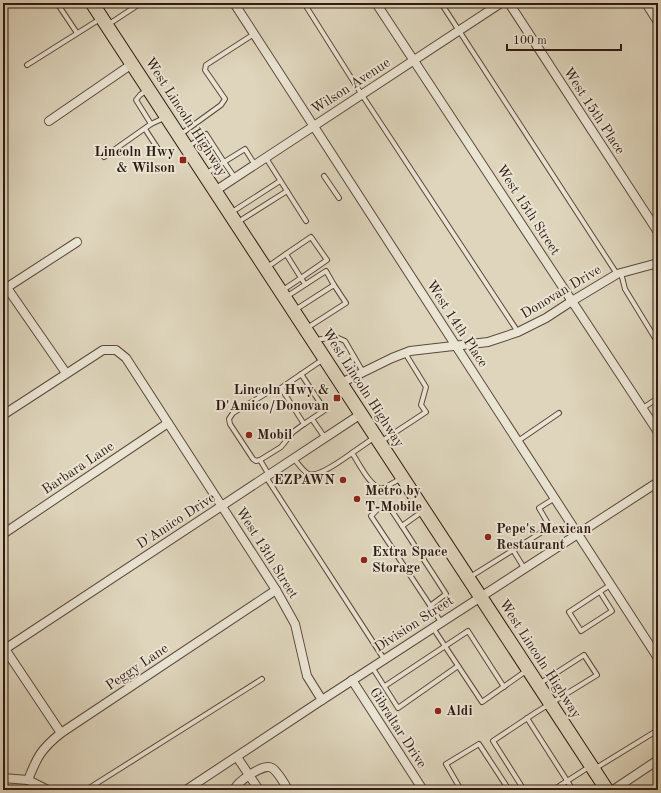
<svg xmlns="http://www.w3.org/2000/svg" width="661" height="793" font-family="'Old Standard TT',serif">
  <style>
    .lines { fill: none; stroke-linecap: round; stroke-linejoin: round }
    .service-casing { stroke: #5c493c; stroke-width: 6 }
    .minor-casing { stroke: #5c493c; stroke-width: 10 }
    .primary-casing { stroke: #301a12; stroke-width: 15 }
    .service { stroke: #eae4d3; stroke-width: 4 }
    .minor { stroke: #eae4d3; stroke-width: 8 }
    .primary { stroke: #ded5bc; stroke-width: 13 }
    .poi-dot { fill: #8f2418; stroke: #eae4d3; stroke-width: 1.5 }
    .labels { text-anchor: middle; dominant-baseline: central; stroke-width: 4; stroke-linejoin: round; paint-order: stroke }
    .street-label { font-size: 14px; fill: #301a12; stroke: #eae4d3 }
    .poi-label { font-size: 14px; font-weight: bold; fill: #301a12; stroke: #eae4d3; text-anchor: start }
  </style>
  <rect width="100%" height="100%" fill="#ded5bc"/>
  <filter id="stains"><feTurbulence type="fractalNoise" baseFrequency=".005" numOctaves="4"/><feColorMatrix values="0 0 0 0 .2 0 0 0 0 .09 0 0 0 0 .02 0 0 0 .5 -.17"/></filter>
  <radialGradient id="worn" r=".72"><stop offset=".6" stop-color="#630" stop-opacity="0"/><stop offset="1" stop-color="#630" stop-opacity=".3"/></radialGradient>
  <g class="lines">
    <g class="service-casing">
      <g id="service">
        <path d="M57,3L77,33"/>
        <path d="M304,3L362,95L518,332"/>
        <path d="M441,3L617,274"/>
        <path d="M109,24L141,3"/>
        <path d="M27,65L100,19"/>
        <path d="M147,90L140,95L136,100L151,124"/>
        <path d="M145,129L160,152"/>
        <path d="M181,134L221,105L225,99L205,70L206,65L254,34"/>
        <path d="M188,147L206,134L224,162L245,149L255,165"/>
        <path d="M104,157L151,124L164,118"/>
        <path d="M266,158L306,221"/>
        <path d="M207,173L224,162L235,178"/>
        <path d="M324,176L339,198"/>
        <path d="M232,212L280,181"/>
        <path d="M238,222L287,191"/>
        <path d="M286,254L311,237L327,260L301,278L305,284"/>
        <path d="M266,268L286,254L301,278L283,290"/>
        <path d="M621,273L625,289L658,343"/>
        <path d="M286,297L326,271L334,285"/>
        <path d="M295,310L334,285L346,303L307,328"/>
        <path d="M315,340L336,337L345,341L363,372"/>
        <path d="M301,374L325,410L304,424L281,388L322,360"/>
        <path d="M281,388L272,390L233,413L229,419L230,424L253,459L256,461L260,460L281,447L293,432L304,424"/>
        <path d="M643,408L658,398"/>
        <path d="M312,419L325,438"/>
        <path d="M375,437L352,453C359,463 370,487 382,489L400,479"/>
        <path d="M382,441L426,412L421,405L426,387L405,353"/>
        <path d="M518,441L559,413"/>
        <path d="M294,459C298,463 302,470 307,473C316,480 343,459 352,453"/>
        <path d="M260,460L269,475"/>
        <path d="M266,477L384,659"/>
        <path d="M423,511L402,526L388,505L378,509L371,516L441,622"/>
        <path d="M402,526L446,594L430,606"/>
        <path d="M513,550L524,568"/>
        <path d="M470,577L550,527L539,508L555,498"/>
        <path d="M600,592L612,611L581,631L569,612L610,585"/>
        <path d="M433,628L482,702L526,671"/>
        <path d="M372,667L398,708L458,666"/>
        <path d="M385,686L468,631L504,687"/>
        <path d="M527,718L573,790"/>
        <path d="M596,768L658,730"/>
        <path d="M86,790L262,679"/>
        <path d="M461,790L446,764L479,744L509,790"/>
        <path d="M524,790L493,741L535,713L597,675L584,655L539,684"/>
        <path d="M553,790L589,767"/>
      </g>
    </g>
    <g class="minor-casing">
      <g id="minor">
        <path d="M234,3L658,658"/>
        <path d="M376,3L658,432"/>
        <path d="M509,3L658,232"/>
        <path d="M646,3L658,22"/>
        <path d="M49,121L132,64"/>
        <path d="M215,191L501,3"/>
        <path d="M3,282L66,373"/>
        <path d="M3,290L77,242"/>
        <path d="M341,383L392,358L410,351L488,342L518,332L546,318L572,301L617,274L658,263"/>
        <path d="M3,415L103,350H116L126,358L276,590L295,624L307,676L322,700"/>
        <path d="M3,534L168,423"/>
        <path d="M3,646L61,733"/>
        <path d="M5,649L361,414"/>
        <path d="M352,680L423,790"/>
        <path d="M237,757L259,790"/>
        <path d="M3,778L28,780L48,790"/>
        <path d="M28,780C37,757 41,749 61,733L276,590"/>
        <path d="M186,790L322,700L658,482"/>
        <path d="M234,790C237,782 263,763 272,768C277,771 285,784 288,790"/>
        <path d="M613,790L658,760"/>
      </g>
    </g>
    <g class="primary-casing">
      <path id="primary" d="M92,3L607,790"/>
    </g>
    <use href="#service" class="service"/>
    <use href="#minor" class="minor"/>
    <use href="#primary" class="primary"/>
  </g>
  <g class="poi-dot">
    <rect x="179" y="156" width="8" height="8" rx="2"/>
    <rect x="333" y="394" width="8" height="8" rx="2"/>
    <circle cx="249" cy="435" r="4"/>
    <circle cx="343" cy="480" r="4"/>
    <circle cx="357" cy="499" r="4"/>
    <circle cx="488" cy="537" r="4"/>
    <circle cx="364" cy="560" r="4"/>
    <circle cx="438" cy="711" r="4"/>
  </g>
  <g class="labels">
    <g class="street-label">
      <text transform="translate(351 86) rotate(-33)">Wilson Avenue</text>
      <text transform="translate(594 111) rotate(57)">West 15th Place</text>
      <text transform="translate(186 117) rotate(57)">West Lincoln Highway</text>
      <text transform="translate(528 210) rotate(57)">West 15th Street</text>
      <text transform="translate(561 292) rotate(-31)">Donovan Drive</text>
      <text transform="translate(457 324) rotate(57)">West 14th Place</text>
      <text transform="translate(363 388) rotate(57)">West Lincoln Highway</text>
      <text transform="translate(78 468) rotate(-34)">Barbara Lane</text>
      <text transform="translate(176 521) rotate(-33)">D'Amico Drive</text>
      <text transform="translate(267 553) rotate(58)">West 13th Street</text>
      <text transform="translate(414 624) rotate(-33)">Division Street</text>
      <text transform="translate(540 659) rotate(57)">West Lincoln Highway</text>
      <text transform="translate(137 667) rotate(-34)">Peggy Lane</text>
      <text transform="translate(398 728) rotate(57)">Gibraltar Drive</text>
    </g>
    <g class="poi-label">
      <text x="175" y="152" text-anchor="end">Lincoln Hwy<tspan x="175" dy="16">&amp; Wilson</tspan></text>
      <text x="329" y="390" text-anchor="end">Lincoln Hwy &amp;<tspan x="329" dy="16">D'Amico/Donovan</tspan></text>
      <text x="257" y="435">Mobil</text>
      <text x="335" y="480" text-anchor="end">EZPAWN</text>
      <text x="365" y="491">Metro by<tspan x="365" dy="16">T-Mobile</tspan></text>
      <text x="496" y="529">Pepe's Mexican<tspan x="496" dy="16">Restaurant</tspan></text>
      <text x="372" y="552">Extra Space<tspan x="372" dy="16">Storage</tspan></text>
      <text x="446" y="711">Aldi</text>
    </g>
  </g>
  <rect width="661" height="793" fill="none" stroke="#ded5bc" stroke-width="16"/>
  <rect x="4" y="4" width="653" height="785" fill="none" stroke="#301a12" stroke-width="2"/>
  <rect x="8" y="8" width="645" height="777" fill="none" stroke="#301a12"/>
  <path d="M507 44v6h114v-6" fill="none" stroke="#301a12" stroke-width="2"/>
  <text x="513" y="44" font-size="12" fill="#301a12" stroke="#eae4d3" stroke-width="3" paint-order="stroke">100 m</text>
  <rect width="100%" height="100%" filter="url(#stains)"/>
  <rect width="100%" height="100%" fill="url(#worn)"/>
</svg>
